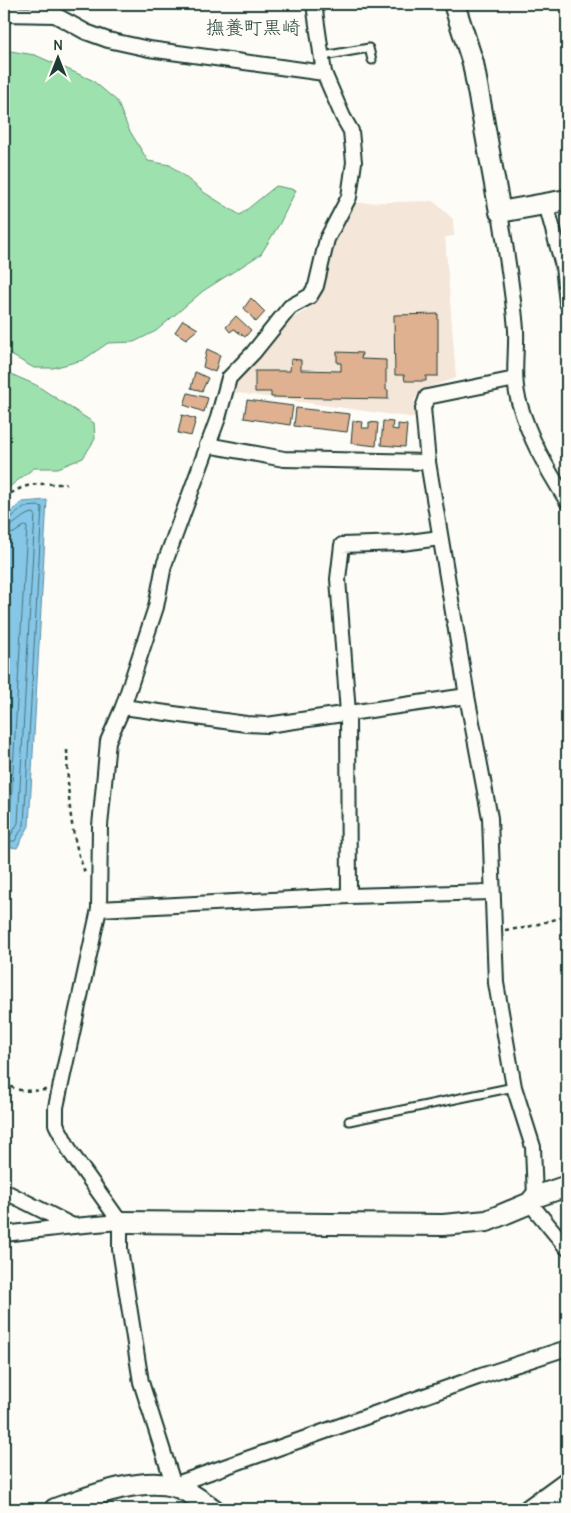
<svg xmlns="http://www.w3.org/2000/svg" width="571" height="1513" font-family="Delius,'Klee One',sans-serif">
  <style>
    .built { fill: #f4e6d8 }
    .green { fill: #9de2ae; stroke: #5e9071 }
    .water { fill: #86c6e7; stroke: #5d8f9f }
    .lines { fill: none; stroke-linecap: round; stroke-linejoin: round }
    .shore { stroke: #48747c; stroke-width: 1 }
    .building { fill: #dfb190; stroke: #1f3d34 }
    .lane-casing { stroke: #1f3d34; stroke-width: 11 }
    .street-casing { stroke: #1f3d34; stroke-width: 18 }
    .secondary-casing { stroke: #1f3d34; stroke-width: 24 }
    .highway-casing { stroke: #1f3d34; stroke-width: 29 }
    .path { stroke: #1f3d34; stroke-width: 2.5; stroke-dasharray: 4 4; stroke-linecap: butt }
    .lane { stroke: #fdfcf7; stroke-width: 7 }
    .street { stroke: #fdfcf7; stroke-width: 14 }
    .secondary { stroke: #fdfcf7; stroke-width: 20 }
    .highway { stroke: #fdfcf7; stroke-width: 25 }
    .labels { text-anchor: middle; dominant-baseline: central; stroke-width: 4; stroke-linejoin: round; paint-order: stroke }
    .quarter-label { font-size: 19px; fill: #1f3d34; stroke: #fdfcf7 }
  </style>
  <rect width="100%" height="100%" fill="#fdfcf7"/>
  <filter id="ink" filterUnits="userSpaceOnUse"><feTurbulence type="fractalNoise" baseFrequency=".02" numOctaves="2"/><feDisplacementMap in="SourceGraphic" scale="10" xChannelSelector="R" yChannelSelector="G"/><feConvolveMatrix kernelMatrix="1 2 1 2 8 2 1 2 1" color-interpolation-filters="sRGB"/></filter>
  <g filter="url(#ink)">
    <path class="built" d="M433,201L453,219L454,236L445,237L456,378L423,389L414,400L415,418L231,392V387L248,369L264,345L286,322L307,310L315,302L321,291L333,248L351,208L357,203Z"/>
    <g class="green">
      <path d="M4,50L35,55L92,80L117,101L128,128L148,161L170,165L205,193L240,215L276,186L296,190L280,223L261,254L203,291L156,331L134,342L108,343L83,360L53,368H34L4,351Z"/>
      <path d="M4,371L36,385L94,423L95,439L83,458L58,468H34L4,491Z"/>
    </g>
    <path class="water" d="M47,500L29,826L17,848L4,846V518L22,502Z"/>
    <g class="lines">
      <g class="shore">
        <path d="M4,521L8,520L24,507L39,506L42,507L24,825L15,841H4"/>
        <path d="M4,527C16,527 21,514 33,513L35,514L18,823L11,835H4"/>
        <path d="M4,535L14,533L24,526L27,527L10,821L7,827H4"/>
      </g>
    </g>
    <g class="building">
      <path d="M251,298L265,312L256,322L244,308Z"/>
      <path d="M438,314V376H426V381H405L404,375H395L394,315Z"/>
      <path d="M236,316L251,330L245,337L234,329L230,332L226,327Z"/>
      <path d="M183,320L198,329L186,339L175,332Z"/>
      <path d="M207,349L220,355L215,372L203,367Z"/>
      <path d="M337,352L362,353L361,359L386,360V390H388V399L271,397V392H255V371H290L291,359L301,360V370L341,371V363H337Z"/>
      <path d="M195,372L208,378L202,391L191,388Z"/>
      <path d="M188,393L208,398L204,412L184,405Z"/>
      <path d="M247,400L293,406L290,425L244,418Z"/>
      <path d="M296,408L350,414L347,432L294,426Z"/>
      <path d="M182,415L196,419L191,436L178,433Z"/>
      <path d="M353,421L363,422L362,428H369V422L378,423L376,446L351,443Z"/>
      <path d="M383,421L393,422L392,429L398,430V424L407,425L405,447L381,445Z"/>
    </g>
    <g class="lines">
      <g class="lane-casing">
        <g id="lane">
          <path d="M323,56L369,48L372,60"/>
          <path d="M349,1121L514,1087"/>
        </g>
      </g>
      <g class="street-casing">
        <g id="street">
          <path d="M314,4L324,73L343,117L351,131L354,162L349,197L327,239L316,286L310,296L290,307L253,353L229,378L218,418L164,565L156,607L123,707L108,741L100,826L99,909L56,1107V1124L71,1153L120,1222V1249L141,1382L174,1486L182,1482L478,1377L567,1348"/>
          <path d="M4,14L55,15L86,32L108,40L149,49L324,73"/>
          <path d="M546,204L563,266L567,303"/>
          <path d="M500,212C506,252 513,290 516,330C517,354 512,378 519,402C530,440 547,469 567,501"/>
          <path d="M515,379L427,397L423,408L428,462L467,696L490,818L496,983L514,1087L533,1147L535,1197"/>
          <path d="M207,445L284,459L428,462"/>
          <path d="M123,707L246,724L267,725L467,696"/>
          <path d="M349,896L348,713L338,579L342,545L402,543L440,538"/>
          <path d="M99,909L349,896L492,892"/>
          <path d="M4,1191L73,1226L120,1222"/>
          <path d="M530,1203L567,1248"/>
          <path d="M4,1234L73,1226"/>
        </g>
      </g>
      <g class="secondary-casing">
        <g id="secondary">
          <path d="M454,4L473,63L500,212L567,200"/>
          <path d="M120,1222L443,1225L487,1221L530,1203L535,1197L567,1186"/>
          <path d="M55,1509C89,1497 137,1477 174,1486C188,1490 201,1501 213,1509"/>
          <path d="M530,1509L567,1482"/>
        </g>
      </g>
      <g class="highway-casing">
        <path id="highway" d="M555,1509L567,1500"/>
      </g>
      <g class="path">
        <path d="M4,498C27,481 40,484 67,484"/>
        <path d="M67,750C68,793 69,834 86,875"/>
        <path d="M505,930L524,928L567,916"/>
        <path d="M4,1082C17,1093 30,1091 46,1090"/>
      </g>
      <use href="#lane" class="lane"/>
      <use href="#street" class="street"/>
      <use href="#secondary" class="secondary"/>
      <use href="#highway" class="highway"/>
    </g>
  </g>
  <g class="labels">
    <g class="quarter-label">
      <text x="253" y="27">撫養町黒崎</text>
    </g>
  </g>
  <rect width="571" height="1513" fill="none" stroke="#fdfcf7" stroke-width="20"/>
  <rect x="10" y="10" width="551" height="1493" fill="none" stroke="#1f3d34" stroke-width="2" filter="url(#ink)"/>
  <g transform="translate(58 58)" stroke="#fdfcf7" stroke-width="4" paint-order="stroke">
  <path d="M0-4L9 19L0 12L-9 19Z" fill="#1f3d34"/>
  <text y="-8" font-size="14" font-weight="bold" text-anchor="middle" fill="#1f3d34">N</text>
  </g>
</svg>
